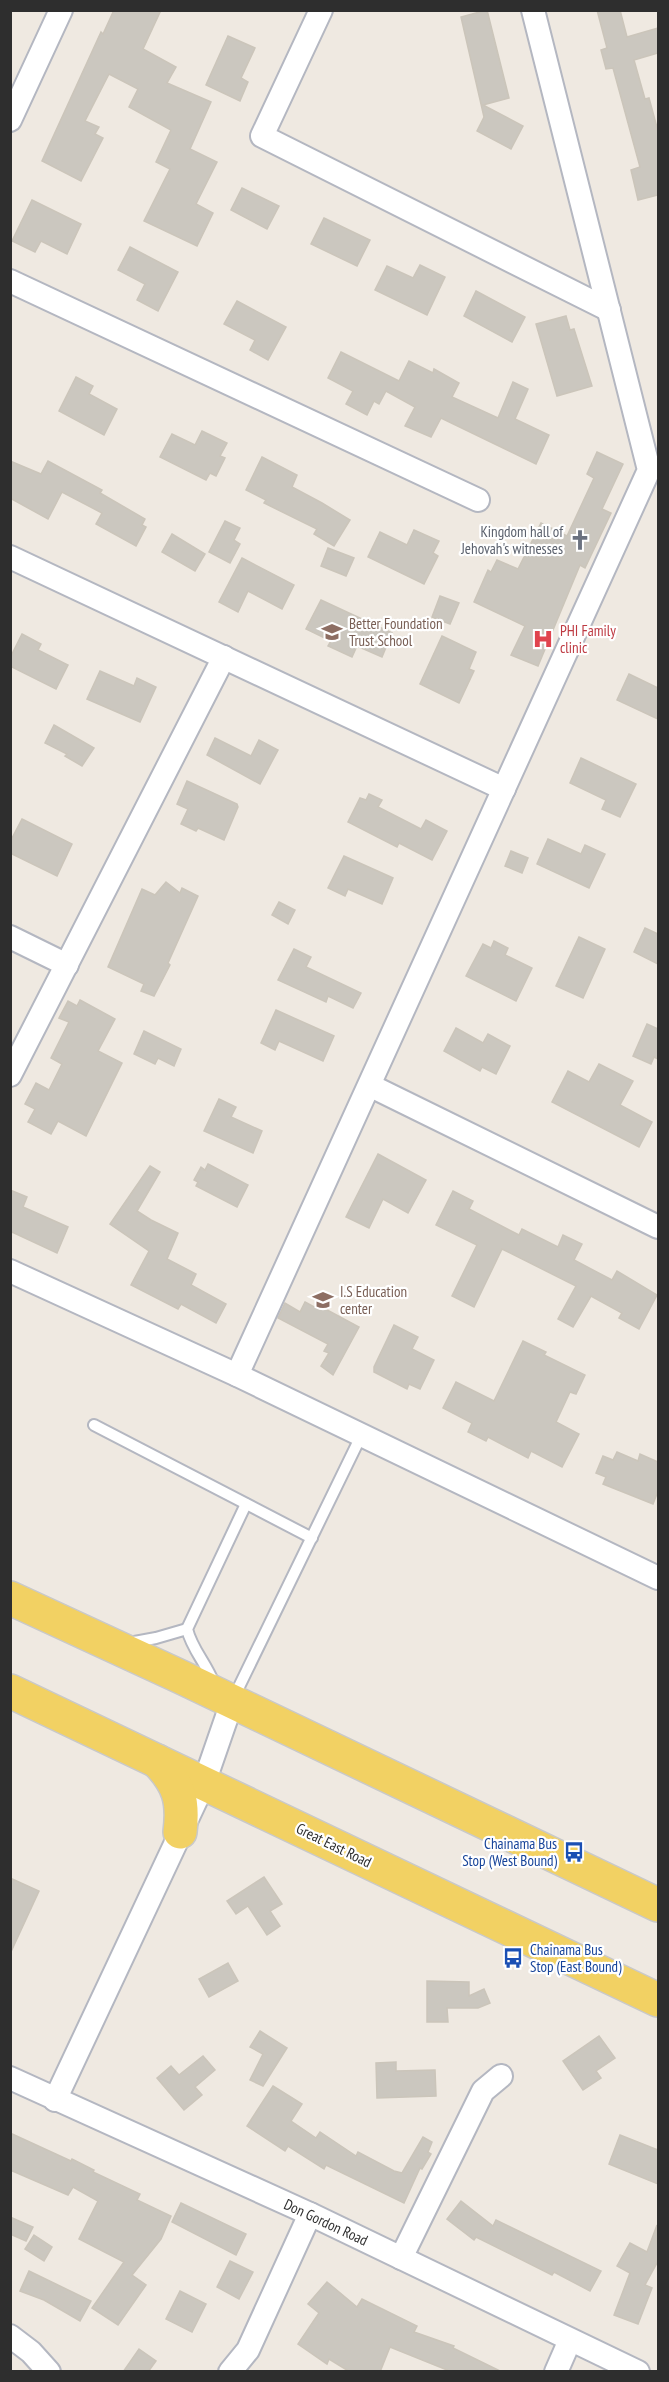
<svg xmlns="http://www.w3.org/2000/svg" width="669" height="2382" font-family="'PT Sans Narrow',sans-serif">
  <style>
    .building { fill: #cbc7bf; stroke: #cbc5ba; stroke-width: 1.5 }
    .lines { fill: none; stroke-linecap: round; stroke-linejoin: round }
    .lane-casing { stroke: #b4b7c1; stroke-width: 14 }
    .street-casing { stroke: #b4b7c1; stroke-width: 26 }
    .primary-casing { stroke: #c9c9c9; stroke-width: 36 }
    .lane { stroke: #fff; stroke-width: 10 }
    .street { stroke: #fff; stroke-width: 22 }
    .primary { stroke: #f2d163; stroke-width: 33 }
    .labels { text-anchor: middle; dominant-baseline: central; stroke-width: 4.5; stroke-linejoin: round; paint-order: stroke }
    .worship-label { font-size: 15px; fill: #5b616d; stroke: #fff; text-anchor: end }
    .education-label { font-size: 15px; fill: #785e54; stroke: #fff; text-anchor: start }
    .health-label { font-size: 15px; fill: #be3a42; stroke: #fff; text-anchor: start }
    .transit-label { font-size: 15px; fill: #164399; stroke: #fff; text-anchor: end }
    .street-label { font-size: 15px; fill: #2e2e2e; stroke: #fff }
  </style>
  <rect width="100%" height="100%" fill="#efe9e1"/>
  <g class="building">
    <path d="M114,10H161L143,49L176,67L167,83L211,102L190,149L217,162L196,204L213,213L197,246L144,221L170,169L156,162L171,130L129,107L138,89L109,74L85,121L99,127L95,134L103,138L81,181L42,161L101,32L103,34Z"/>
    <path d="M487,10L509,98L483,105L523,126L511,149L477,131L484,117L461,17Z"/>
    <path d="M597,10H620L627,37L658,28V53L634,60L645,99L649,98L658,131V195L638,200L631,170L640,167L613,68L606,69L601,50L607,48Z"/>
    <path d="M228,36L255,48L241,78L248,82L240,101L206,85Z"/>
    <path d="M242,188L279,206L267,229L231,210Z"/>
    <path d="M32,200L81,224L67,254L41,241L35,252L12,241Z"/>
    <path d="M324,218L370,240L357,266L311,244Z"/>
    <path d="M130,247L178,272L158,311L137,300L145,284L118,270Z"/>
    <path d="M420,265L445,277L427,315L375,290L387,266L413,278Z"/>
    <path d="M476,291L525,317L512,342L464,316Z"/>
    <path d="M237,301L286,327L268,360L250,350L255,340L224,324Z"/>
    <path d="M566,316L570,330L574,329L592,386L557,396L536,324Z"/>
    <path d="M341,352L399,381L409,361L433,373L434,369L459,383L452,397L498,418L513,382L528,389L515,419L549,435L536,464L441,418L431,437L405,426L415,407L386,391L379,404L374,401L367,415L346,404L353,391L328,378Z"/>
    <path d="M76,377L93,386L89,394L117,409L104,435L59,411Z"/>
    <path d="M202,431L227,443L220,456L225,458L216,476L210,473L206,480L160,457L172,434L195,445Z"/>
    <path d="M597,452L623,464L602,509L611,513L585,568L580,565L538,666L511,655L525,626L474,602L488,570L491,572L497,560L518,569L541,523L567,536L594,478L587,474Z"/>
    <path d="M262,457L297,475L292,487L322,503L350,520L334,546L314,534L317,529L264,503L266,500L246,490Z"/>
    <path d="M10,461L41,474L48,461L102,490L100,493L145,519L142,525L146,527L136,546L96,524L102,513L62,492L48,519L10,498Z"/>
    <path d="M225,521L240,528L234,540L240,544L230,563L209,552Z"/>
    <path d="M414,530L439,541L433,553L438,556L424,584L368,557L380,532L407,545Z"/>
    <path d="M172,534L205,554L195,571L162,552Z"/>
    <path d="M328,548L354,558L346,576L321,566Z"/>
    <path d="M242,558L294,585L282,609L248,591L238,612L219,602Z"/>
    <path d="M440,596L459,603L450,624L432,617Z"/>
    <path d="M321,600L392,633L382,657L357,646L352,657L328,646L331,641L306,629Z"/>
    <path d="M22,634L41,644L38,650L68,665L56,689L10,666V658Z"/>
    <path d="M442,636L476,652L469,669L474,671L459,703L420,684Z"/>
    <path d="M100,671L134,686L137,678L156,687L140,722L87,699Z"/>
    <path d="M629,674L658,688V719L617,700Z"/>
    <path d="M54,725L94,748L82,766L65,756L67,754L45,743Z"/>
    <path d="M215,738L251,756L259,740L278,750L260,784L207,755Z"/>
    <path d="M581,758L636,784L620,817L602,809L606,800L570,783Z"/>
    <path d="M187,781L237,804L238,807L224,840L198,828L196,831L181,824L188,809L177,804Z"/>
    <path d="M369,794L382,800L378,807L421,829L426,820L447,831L432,860L399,843L397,847L348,822L360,798L366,800Z"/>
    <path d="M22,819L72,844L57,876L10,853V842Z"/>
    <path d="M548,839L581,854L585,845L605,854L589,888L537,864Z"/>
    <path d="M511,851L528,858L522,873L505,866Z"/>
    <path d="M344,856L393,878L382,904L348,889L345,896L328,888Z"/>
    <path d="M166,882L180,893L182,888L198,896L168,963L170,965L154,996L141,991L144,984L108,967L142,889L155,895Z"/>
    <path d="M279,902L295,910L288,924L272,915Z"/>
    <path d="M645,928L658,934V964L634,952Z"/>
    <path d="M579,937L605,949L583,998L556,986Z"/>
    <path d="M494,941L508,948L505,955L532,968L516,1001L466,976L483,944L491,948Z"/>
    <path d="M294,949L311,957L306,967L361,993L353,1008L328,996L326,1002L278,980Z"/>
    <path d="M80,1000L115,1019L98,1051L122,1063L86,1136L58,1121L51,1134L28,1122L35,1109L25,1104L36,1083L49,1090L62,1064L51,1058L69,1022L59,1018L68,1001L77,1006Z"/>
    <path d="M276,1010L334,1036L323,1061L279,1041L275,1050L261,1043Z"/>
    <path d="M647,1024L658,1029V1059L654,1057L651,1064L633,1056Z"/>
    <path d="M456,1028L483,1043L488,1034L510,1046L496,1074L482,1067L480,1071L444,1051Z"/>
    <path d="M144,1031L181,1049L174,1066L158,1058L155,1064L134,1054Z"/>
    <path d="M599,1064L633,1081L620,1105L652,1122L639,1147L552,1102L568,1071L589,1082Z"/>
    <path d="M219,1099L236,1107L231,1117L262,1131L253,1153L204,1131Z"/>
    <path d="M378,1154L426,1180L408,1213L383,1199L369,1228L346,1217Z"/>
    <path d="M208,1164L248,1185L237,1207L196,1186L198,1182L194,1180L201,1167L205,1170Z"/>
    <path d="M150,1166L160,1172L137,1211L151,1220L178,1233L167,1259L196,1274L191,1285L226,1304L216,1323L181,1304L178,1309L131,1285L149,1251L110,1224Z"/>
    <path d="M10,1190L27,1197L23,1207L68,1227L57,1253L12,1232L10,1236Z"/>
    <path d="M453,1191L473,1201L469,1209L519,1235L522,1229L558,1247L563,1235L582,1244L574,1260L612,1280L617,1271L657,1295L639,1329L619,1318L622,1313L591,1296L573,1327L558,1319L576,1286L502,1249L474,1307L452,1296L477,1245L436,1225Z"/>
    <path d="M305,1302L316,1308L318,1305L359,1327L333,1375L321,1366L329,1353L324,1351L328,1344L278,1318L285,1303L300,1312Z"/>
    <path d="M394,1325L418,1337L412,1349L434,1360L420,1389L409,1384L407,1389L374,1372V1367Z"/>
    <path d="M523,1341L546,1352L544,1355L585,1375L576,1394L570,1392L556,1422L579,1434L562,1467L531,1451L528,1458L488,1437L486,1441L468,1432L472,1423L443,1408L456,1382L494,1401Z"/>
    <path d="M617,1452L638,1461L640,1454L658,1462V1491L653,1504L603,1484L606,1477L596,1473L603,1456L613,1460Z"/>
    <path d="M264,1877L282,1904L270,1911L280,1926L267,1935L248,1906L236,1914L227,1901Z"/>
    <path d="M10,1878L39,1891L10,1954Z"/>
    <path d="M228,1963L238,1981L209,1997L199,1979Z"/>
    <path d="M427,1981L469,1982V1996L484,1989L490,2003L478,2008H447L448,2022H427Z"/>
    <path d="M260,2031L287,2048L263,2086L250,2080L263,2054L250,2047Z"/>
    <path d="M599,2036L615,2058L596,2071L601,2078L583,2090L563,2061Z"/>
    <path d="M203,2056L215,2070L195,2087L202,2095L184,2110L157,2078L171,2066L179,2075Z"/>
    <path d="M396,2062V2071L435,2070L436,2096L377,2098L376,2063Z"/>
    <path d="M273,2086L302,2104L291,2121L316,2138L320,2132L356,2156L358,2152L394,2171L402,2173L423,2137L432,2142L428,2152L431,2154L422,2169L420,2168L404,2203L326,2165L324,2169L288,2146L285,2151L247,2126Z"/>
    <path d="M10,2133L71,2161L72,2159L94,2170L93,2172L140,2194L137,2200L171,2216L161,2239L132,2275L146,2285L118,2325L92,2308L124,2262L79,2239L98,2201L73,2187L68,2195L10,2170Z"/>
    <path d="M620,2135L658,2150V2184L609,2164Z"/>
    <path d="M461,2201L493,2226L496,2220L601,2271L590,2291L554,2272L552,2275L476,2237L474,2240L447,2219Z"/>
    <path d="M181,2203L246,2234L236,2255L172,2222Z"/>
    <path d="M10,2217L33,2227L26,2241L10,2234Z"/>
    <path d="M657,2225L658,2261L645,2285L652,2288L638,2324L614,2315L630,2273L617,2266L630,2243L647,2252Z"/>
    <path d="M34,2235L52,2247L44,2261L25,2249Z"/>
    <path d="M230,2261L253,2272L239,2299L217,2287Z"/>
    <path d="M29,2271L91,2301L80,2321L44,2300L20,2291Z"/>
    <path d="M327,2282L357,2307L362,2299L417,2326L414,2332L454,2346L453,2348L502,2372H452L390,2347L380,2372H350L329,2359L327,2364L298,2344L319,2313L308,2304Z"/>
    <path d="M180,2291L206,2304L192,2332L166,2319Z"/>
    <path d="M139,2349L156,2361L148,2372H123Z"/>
  </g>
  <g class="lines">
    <g class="lane-casing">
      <g id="lane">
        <path d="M94,1425L312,1538"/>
        <path d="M129,1643L156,1638L187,1629"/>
        <path d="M214,1684C207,1664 192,1650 187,1629L246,1504"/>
        <path d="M234,1697L361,1436"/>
      </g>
    </g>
    <g class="street-casing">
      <g id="street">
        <path d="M321,10L262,136L609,310"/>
        <path d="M10,120L61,10"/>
        <path d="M10,281L478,500"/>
        <path d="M10,557L504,789"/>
        <path d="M10,937L67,965"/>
        <path d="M10,1075L224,657"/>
        <path d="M371,1086L658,1227"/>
        <path d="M10,1271L237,1375L658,1578"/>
        <path d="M237,1375L649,470L533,10"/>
        <path d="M10,2078L310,2214L638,2372"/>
        <path d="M55,2100L204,1783L232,1702"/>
        <path d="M401,2258L483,2091L501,2076"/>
        <path d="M10,2336L31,2352L49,2372"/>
        <path d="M230,2372L248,2350L310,2214"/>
        <path d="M556,2372L570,2340"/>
      </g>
    </g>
    <g class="primary-casing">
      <g id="primary">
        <path d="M10,1598L181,1677L658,1905"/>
        <path d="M10,1691L658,2000"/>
        <path d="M157,1761C179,1784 184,1801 180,1832"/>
      </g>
    </g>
    <use href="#lane" class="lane"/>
    <use href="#street" class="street"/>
    <use href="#primary" class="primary"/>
  </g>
  <defs>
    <g id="church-bare" transform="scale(1.62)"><path d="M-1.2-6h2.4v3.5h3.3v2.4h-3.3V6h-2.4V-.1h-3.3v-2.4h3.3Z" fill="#6b7280" stroke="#fff" stroke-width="2.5" paint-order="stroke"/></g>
    <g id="school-bare" transform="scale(1.62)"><path d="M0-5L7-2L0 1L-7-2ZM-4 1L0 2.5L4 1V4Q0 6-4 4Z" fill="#8d6e63" stroke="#fff" stroke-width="2.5" paint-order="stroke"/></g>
    <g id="hospital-bare" transform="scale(1.62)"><path d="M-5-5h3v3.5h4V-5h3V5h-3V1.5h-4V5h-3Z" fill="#e0444e" stroke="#fff" stroke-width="2.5" paint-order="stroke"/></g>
    <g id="bus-bare" transform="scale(1.62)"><path d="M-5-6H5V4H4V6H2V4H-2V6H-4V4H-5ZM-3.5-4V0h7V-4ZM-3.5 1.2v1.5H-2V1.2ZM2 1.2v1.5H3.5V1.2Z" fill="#1a4fb4" stroke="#fff" stroke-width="2.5" paint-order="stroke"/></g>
  </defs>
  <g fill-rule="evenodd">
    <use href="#church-bare" x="580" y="540"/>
    <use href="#school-bare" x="332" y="632"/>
    <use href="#hospital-bare" x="543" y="639"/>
    <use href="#school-bare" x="323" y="1300"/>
    <use href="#bus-bare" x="574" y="1852"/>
    <use href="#bus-bare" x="513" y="1958"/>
  </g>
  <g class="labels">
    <g class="worship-label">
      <text x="563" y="531">Kingdom hall of<tspan x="563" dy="17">Jehovah's witnesses</tspan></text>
    </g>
    <g class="education-label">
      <text x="349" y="623">Better Foundation<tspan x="349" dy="17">Trust School</tspan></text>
      <text x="340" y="1291">I.S Education<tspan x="340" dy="17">center</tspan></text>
    </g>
    <g class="health-label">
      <text x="560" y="630">PHI Family<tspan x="560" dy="17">clinic</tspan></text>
    </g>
    <g class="transit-label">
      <text x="557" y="1843">Chainama Bus<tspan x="557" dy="17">Stop (West Bound)</tspan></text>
      <text x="530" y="1949" text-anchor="start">Chainama Bus<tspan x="530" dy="17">Stop (East Bound)</tspan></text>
    </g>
    <g class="street-label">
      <text transform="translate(334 1845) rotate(26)">Great East Road</text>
      <text transform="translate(326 2222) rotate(25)">Don Gordon Road</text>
    </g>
  </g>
  <rect width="669" height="2382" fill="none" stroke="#2e2e2e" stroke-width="24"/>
</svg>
